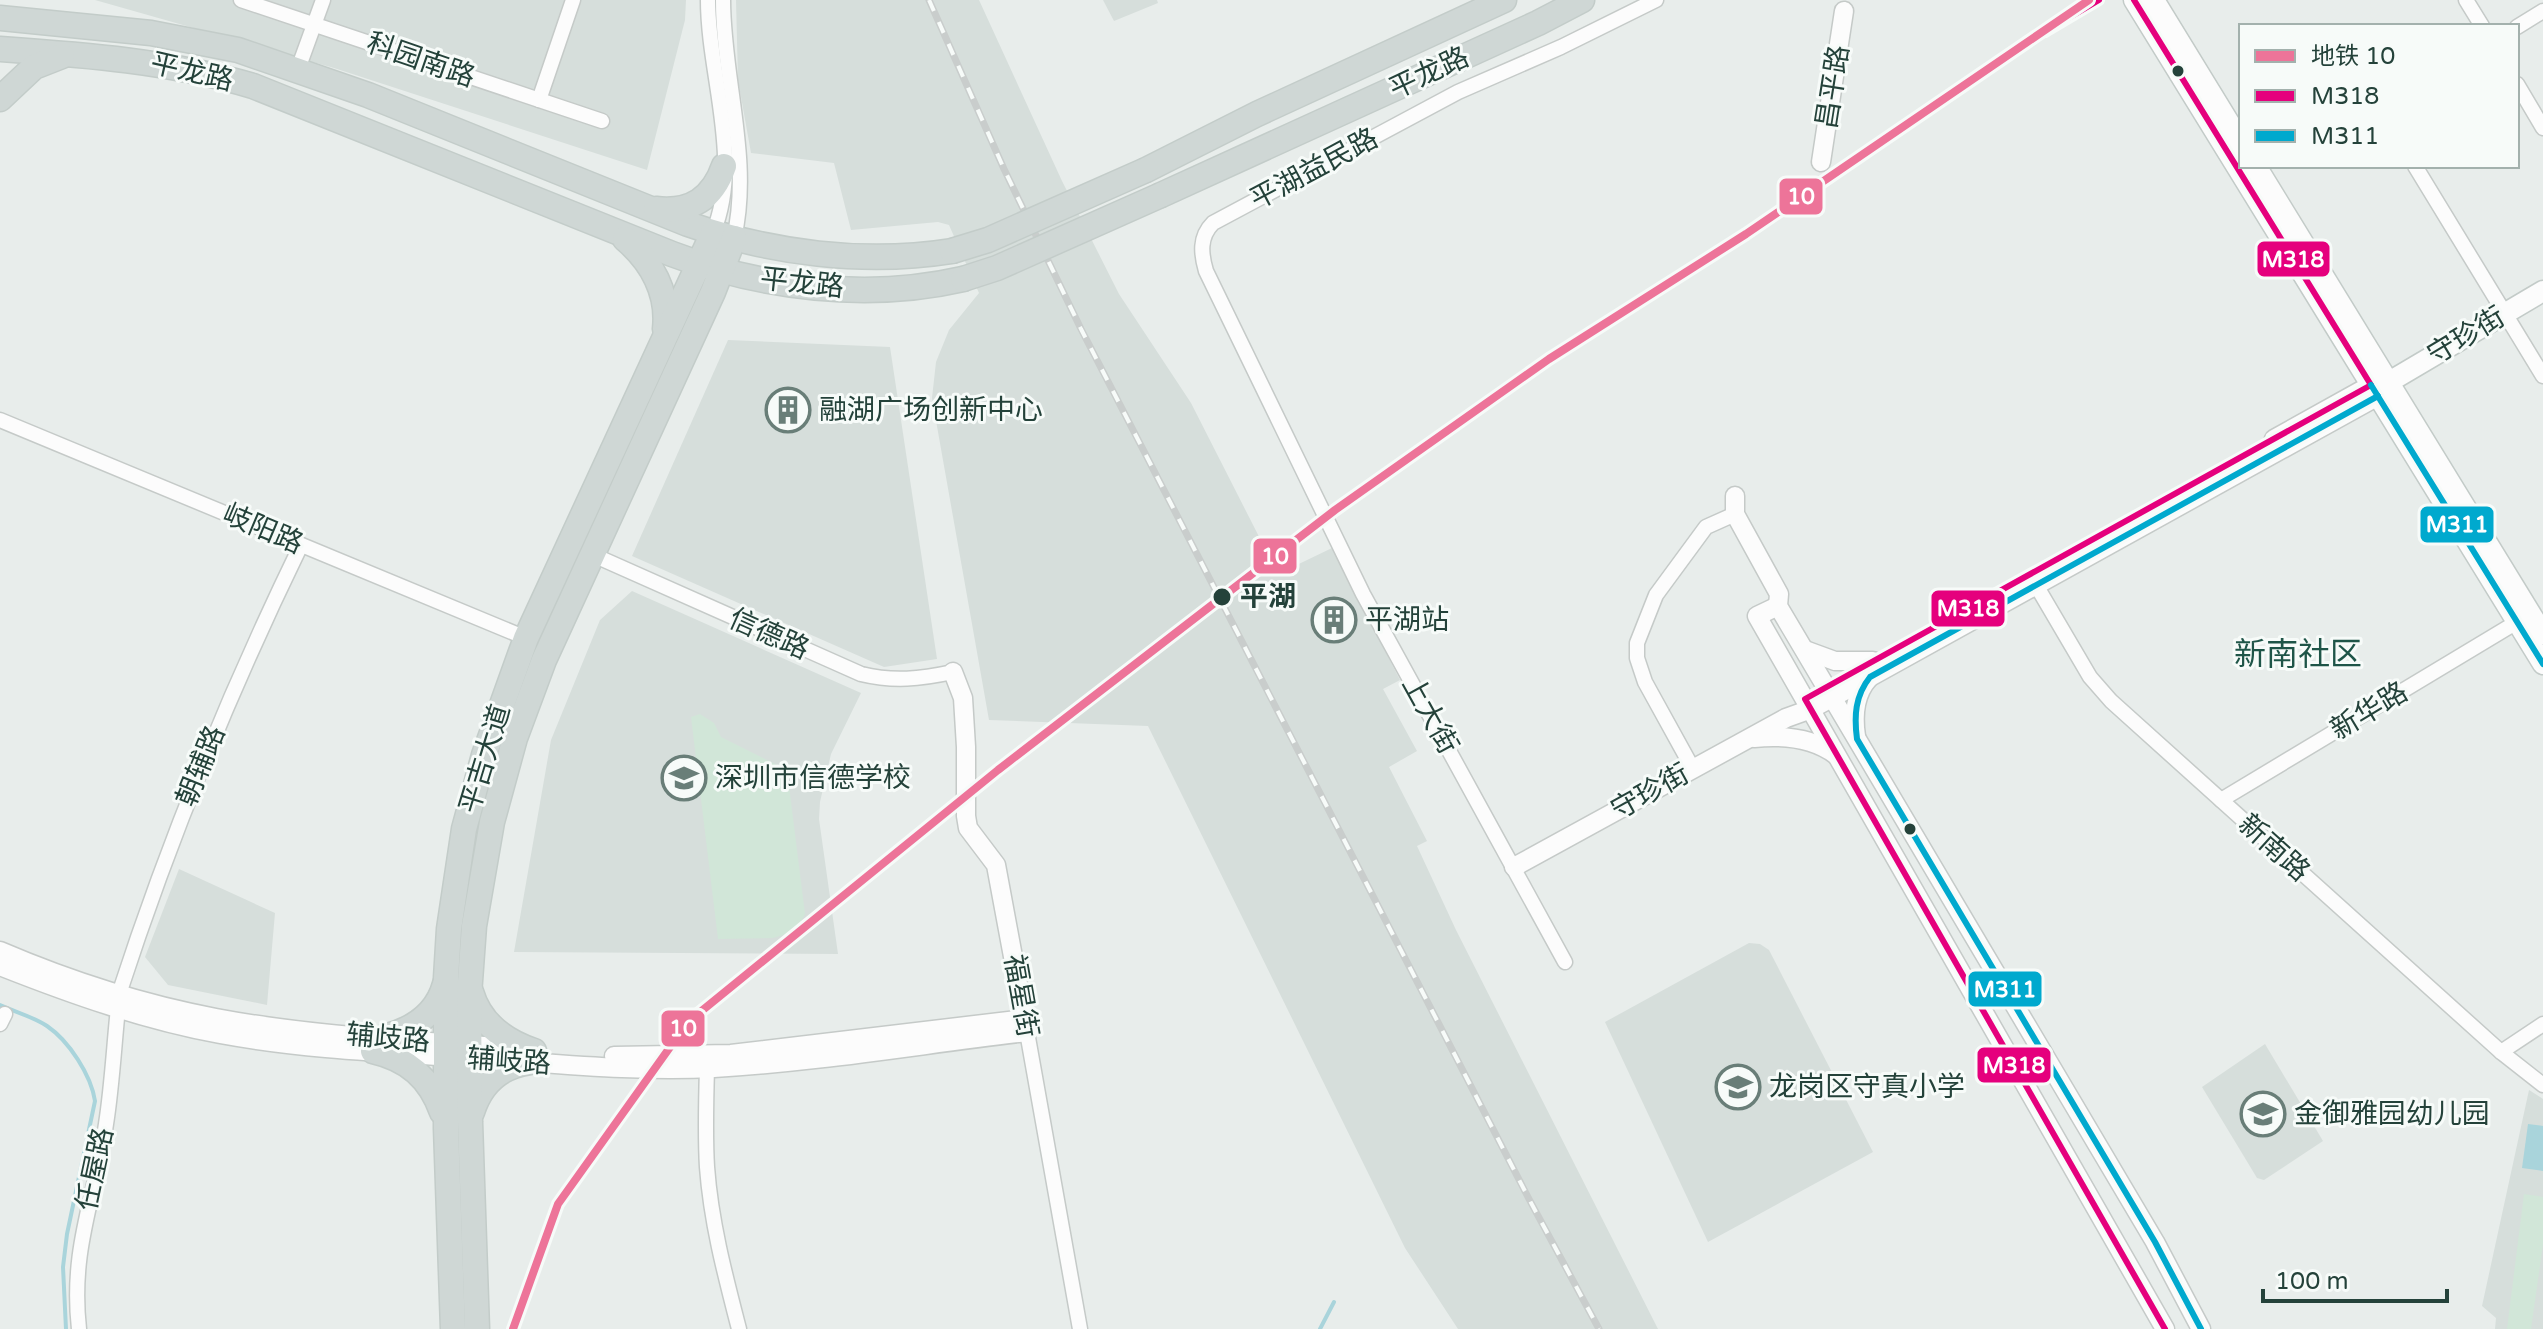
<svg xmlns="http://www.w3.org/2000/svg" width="2543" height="1329" font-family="'Varela Round','Noto Sans SC',sans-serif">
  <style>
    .built { fill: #d6dedb }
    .green { fill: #d1e6d8 }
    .water { fill: #a9d4db }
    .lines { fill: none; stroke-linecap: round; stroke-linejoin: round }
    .stream { stroke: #a9d4db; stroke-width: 4 }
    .minor-casing { stroke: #c5cac8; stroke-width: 17 }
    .tertiary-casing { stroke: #c5cac8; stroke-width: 21 }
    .secondary-casing { stroke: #c3cbc8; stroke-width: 23 }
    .primary-casing { stroke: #c3ccc9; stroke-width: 27 }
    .minor { stroke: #fcfcfc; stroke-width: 14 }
    .tertiary { stroke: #fcfcfc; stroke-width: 18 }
    .secondary { stroke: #fcfcfc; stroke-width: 20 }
    .primary { stroke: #cfd7d5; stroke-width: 24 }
    .rail-casing { stroke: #c9cdcc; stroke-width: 7 }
    .rail { stroke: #f7fbf9; stroke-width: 4; stroke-dasharray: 12; stroke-linecap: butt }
    .primary-bridge-casing { stroke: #c3ccc9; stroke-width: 27; stroke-linecap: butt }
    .primary-bridge { stroke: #cfd7d5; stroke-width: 24 }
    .bus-1-casing { stroke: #f7fbf9; stroke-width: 12 }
    .bus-2-casing { stroke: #f7fbf9; stroke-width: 12 }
    .bus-1 { stroke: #e5007d; stroke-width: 6 }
    .bus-2 { stroke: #00a9ce; stroke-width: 6 }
    .metro-1-casing { stroke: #f7fbf9; stroke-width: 14 }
    .metro-1 { stroke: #ed7499; stroke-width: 8 }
    .bus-dot { fill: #24423a; stroke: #f7fbf9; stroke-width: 3 }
    .labels { text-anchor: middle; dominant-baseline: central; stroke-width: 6; stroke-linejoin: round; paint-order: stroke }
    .street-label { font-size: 28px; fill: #24423a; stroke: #f7fbf9 }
    .poi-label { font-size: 28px; fill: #24423a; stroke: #f7fbf9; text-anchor: start }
    .stop-label { font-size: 28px; font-weight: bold; fill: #24423a; stroke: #f7fbf9; text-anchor: start }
    .quarter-label { font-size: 32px; fill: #1f5548; stroke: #f7fbf9 }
    .line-badge { stroke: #f7fbf9; stroke-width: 3 }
    .badge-label { font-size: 22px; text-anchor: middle; font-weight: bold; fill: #fff }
  </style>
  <rect width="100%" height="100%" fill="#e8edeb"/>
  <g class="built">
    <path d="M95,0H686L685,20L647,170L334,68Z"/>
    <path d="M736,0H979L1062,181L1119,294L1191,403L1278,574L1332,548L1400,680L1383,689L1417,751L1389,767L1427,841L1417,846L1456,930L1658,1329H1458L1405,1248L1148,726L989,720L932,398L936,362L949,330L979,293L949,225L938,222L851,230L834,163L751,153L738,80Z"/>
    <path d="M1103,0H1157L1158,3L1114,21Z"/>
    <path d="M728,340L890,347L937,659L884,667L632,556Z"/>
    <path d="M632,591L861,693L831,754L820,802L819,819L838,954L514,952L551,740L600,620Z"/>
    <path d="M179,869L275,913L267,1005L168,985L145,957Z"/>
    <path d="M1749,943L1760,944L1769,950L1873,1152L1708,1242L1605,1022Z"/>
    <path d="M2265,1044L2323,1141L2264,1180L2257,1178L2202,1087Z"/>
    <path d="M2529,1090L2543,1099V1329H2495L2496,1318L2482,1306Z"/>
  </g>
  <g class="green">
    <path d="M700,714L714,723L721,737L787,770L805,914L796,931L773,938L718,939L691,717Z"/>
    <path d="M2524,1194L2543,1197V1244L2531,1329H2507Z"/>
  </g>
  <path class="water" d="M2528,1124L2543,1126V1171L2522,1168Z"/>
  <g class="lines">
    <g class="stream">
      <path d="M0,1005C15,1012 34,1017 47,1026C69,1041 91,1075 95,1101L67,1234L63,1267L66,1329"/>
      <path d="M1320,1329L1334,1302"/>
    </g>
    <g class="minor-casing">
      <g id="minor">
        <path d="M241,0L602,121"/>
        <path d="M708,0C708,76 743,159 713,233"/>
        <path d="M723,0C723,79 752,160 734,238"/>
        <path d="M2466,0L2482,26"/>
        <path d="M2517,27L2543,11"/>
        <path d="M298,69L323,0"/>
        <path d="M2517,84L2543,128"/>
        <path d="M539,100L573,0"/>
        <path d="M2415,166L2543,376"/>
        <path d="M0,420L526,638"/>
        <path d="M591,554L861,674C894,682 920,679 953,672"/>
        <path d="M2036,585L2090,677L2111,701L2501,1052L2543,1085"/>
        <path d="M1693,769L1645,682L1637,658V643L1656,595L1706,527L1735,514"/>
        <path d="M2221,800L2517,622"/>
        <path d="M1565,962L1363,594L1206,271C1201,254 1199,237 1213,223L1458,92L1561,47L1656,0"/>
        <path d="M119,994C169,840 230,691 301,545"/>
        <path d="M0,1024L5,1014"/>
        <path d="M1027,1032L1080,1329"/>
        <path d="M2501,1052L2543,1024"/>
        <path d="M707,1068C706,1101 705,1134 707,1167C711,1222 725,1275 739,1329"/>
        <path d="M79,1329C70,1249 95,1199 106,1124C112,1086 114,1046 118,1008"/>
      </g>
    </g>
    <g class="tertiary-casing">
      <g id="tertiary">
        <path d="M1821,162L1844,11"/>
        <path d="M2274,439L2371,385L2386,383"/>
        <path d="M1735,496V514L1779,594L1778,606L2155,1242L2201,1329"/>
        <path d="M1778,606L1757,616L2165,1329"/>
        <path d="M1805,650L1835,661H1873"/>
        <path d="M1856,736C1853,716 1855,693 1869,678"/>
        <path d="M1754,738C1783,735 1812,737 1836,755"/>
        <path d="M1514,867L1786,718L1811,709L1870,677L2378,396L2386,385"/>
        <path d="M0,951C70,981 142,1004 216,1018C316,1037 419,1040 520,1049"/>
        <path d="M0,966C71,994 144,1020 220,1034C306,1050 397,1053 485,1059C561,1064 638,1072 714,1068C819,1062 923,1044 1027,1032L996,865L968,828L966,816V747L963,698L953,672"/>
        <path d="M614,1056L731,1054L1025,1019"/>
      </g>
    </g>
    <g class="secondary-casing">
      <g id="secondary">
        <path d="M2134,0L2543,664"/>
        <path d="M2154,0L2241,142"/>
        <path d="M2256,166L2543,634"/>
        <path d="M2389,382L2543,291"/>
      </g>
    </g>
    <g class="primary-casing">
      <g id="primary">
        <path d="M0,18L151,33L238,50L368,95L688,224C771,253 864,265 952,251"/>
        <path d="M0,49C86,55 169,61 253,86L672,254C762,288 867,301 963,279"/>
        <path d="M0,99L34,67L62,56"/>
        <path d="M1146,170L1257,114L1504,0"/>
        <path d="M1161,195L1538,23L1582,0"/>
        <path d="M656,209C691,213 713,198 724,166"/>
        <path d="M625,239C652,262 669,293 665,329"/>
        <path d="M471,992C480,1023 504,1041 534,1051"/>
        <path d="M384,1037C412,1030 437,1014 445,984"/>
        <path d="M373,1051C408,1059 430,1078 442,1112"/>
        <path d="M472,1112C481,1083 500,1066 530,1062"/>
        <path d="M453,1329L446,1128V978L449,929L464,829L484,755L526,638L713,233"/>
        <path d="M477,1329L470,1122L469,995L474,926L492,822L515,738L544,660L713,292L734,238"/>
      </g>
    </g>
    <use href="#minor" class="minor"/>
    <use href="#tertiary" class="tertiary"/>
    <use href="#secondary" class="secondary"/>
    <use href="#primary" class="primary"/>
    <g class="rail-casing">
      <path id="rail" d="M929,0L1004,169L1081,329L1529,1199L1599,1329"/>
    </g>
    <use href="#rail" class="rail"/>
    <g class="primary-bridge-casing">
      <g id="primary-bridge">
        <path d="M952,251L988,240L1146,170"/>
        <path d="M963,279L997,268L1161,195"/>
      </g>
    </g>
    <use href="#primary-bridge" class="primary-bridge"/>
    <g class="bus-1-casing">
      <g id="bus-1">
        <path d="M2134,0L2371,385L1805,699L2165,1329"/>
        <path d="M2045,32L2099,0"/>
      </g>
    </g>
    <g class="bus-2-casing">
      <g id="bus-2">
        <path d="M2371,385L2543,664"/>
        <path d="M2201,1329L2155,1242L1857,739C1854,716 1855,696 1870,677L2378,396"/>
      </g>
    </g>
    <use href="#bus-1" class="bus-1"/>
    <use href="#bus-2" class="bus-2"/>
    <g class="metro-1-casing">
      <path id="metro-1" d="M513,1329L558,1204L688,1022L998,770L1335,510L1549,359L1746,234L2089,0"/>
    </g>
    <use href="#metro-1" class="metro-1"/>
  </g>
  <defs>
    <g id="building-ring" transform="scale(2.3)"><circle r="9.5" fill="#f7fbf9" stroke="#697e78" stroke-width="1.5"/><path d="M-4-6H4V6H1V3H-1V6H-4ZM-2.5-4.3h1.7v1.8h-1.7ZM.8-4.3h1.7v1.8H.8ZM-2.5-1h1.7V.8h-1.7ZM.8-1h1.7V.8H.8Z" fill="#697e78"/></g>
    <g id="school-ring" transform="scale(2.3)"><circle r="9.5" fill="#f7fbf9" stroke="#697e78" stroke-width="1.5"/><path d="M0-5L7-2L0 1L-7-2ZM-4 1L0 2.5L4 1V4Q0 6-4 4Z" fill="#697e78"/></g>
  </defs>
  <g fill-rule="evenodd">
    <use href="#building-ring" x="788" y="410"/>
    <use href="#building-ring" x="1334" y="620"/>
    <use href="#school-ring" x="684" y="778"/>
    <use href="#school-ring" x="1738" y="1087"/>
    <use href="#school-ring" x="2263" y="1114"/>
  </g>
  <g class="bus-dot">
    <circle cx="2178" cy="71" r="7"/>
    <circle cx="1222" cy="597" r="10"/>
    <circle cx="1910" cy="829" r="7"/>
  </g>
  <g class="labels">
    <g class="street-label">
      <text transform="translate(421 60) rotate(19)">科园南路</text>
      <text transform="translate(192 72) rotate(13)">平龙路</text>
      <text transform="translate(1429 73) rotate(-25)">平龙路</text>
      <text transform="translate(1833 87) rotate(-81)">昌平路</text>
      <text transform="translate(1314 169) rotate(-28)">平湖益民路</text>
      <text transform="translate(802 283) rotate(6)">平龙路</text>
      <text transform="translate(2466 336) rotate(-31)">守珍街</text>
      <text transform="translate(263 529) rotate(23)">岐阳路</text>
      <text transform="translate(769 634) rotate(24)">信德路</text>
      <text transform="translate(2369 711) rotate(-31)">新华路</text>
      <text transform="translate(1430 715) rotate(61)">上大街</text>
      <text transform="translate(485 759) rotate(-73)">平吉大道</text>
      <text transform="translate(201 766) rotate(-68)">朝辅路</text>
      <text transform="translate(1650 792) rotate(-29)">守珍街</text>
      <text transform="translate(2274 848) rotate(42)">新南路</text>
      <text transform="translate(1021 996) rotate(80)">福星街</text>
      <text transform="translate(388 1038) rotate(5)">辅歧路</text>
      <text transform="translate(509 1061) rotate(4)">辅岐路</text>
      <text transform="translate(95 1169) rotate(-78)">任屋路</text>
    </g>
    <g class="poi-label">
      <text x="819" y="410">融湖广场创新中心</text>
      <text x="1365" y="620">平湖站</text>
      <text x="715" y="778">深圳市信德学校</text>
      <text x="1769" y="1087">龙岗区守真小学</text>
      <text x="2294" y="1114">金御雅园幼儿园</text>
    </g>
    <g class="stop-label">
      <text x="1240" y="597">平湖</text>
    </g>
    <g class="quarter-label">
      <text x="2298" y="655">新南社区</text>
    </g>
  </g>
  <g class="line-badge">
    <rect x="1778" y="177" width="46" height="39" rx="8" fill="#ed7499"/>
    <rect x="2256" y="240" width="75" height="38" rx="8" fill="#e5007d"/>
    <rect x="2419" y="505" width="76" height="39" rx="8" fill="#00a9ce"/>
    <rect x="1252" y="537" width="46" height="38" rx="8" fill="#ed7499"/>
    <rect x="1930" y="589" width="76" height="39" rx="8" fill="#e5007d"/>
    <rect x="1967" y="970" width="76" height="38" rx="8" fill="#00a9ce"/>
    <rect x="660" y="1009" width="46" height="39" rx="8" fill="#ed7499"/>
    <rect x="1976" y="1046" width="76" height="38" rx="8" fill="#e5007d"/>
  </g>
  <g class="badge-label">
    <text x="1801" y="204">10</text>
    <text x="2293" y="267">M318</text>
    <text x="2457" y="532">M311</text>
    <text x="1275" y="564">10</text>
    <text x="1968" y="616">M318</text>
    <text x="2005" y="997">M311</text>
    <text x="683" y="1036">10</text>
    <text x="2014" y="1073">M318</text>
  </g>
  <rect x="2239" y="24" width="280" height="144" fill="#f7fbf9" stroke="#a3b1ad" stroke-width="2"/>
  <rect x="2255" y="50" width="40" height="12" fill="#ed7499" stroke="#a3b1ad" stroke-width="2"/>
  <text x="2311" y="64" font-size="24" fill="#24423a">地铁 10</text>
  <rect x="2255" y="90" width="40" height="12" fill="#e5007d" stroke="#a3b1ad" stroke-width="2"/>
  <text x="2311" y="104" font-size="24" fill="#24423a">M318</text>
  <rect x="2255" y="130" width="40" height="12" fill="#00a9ce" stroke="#a3b1ad" stroke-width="2"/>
  <text x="2311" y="144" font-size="24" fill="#24423a">M311</text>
  <path d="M2263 1289v12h184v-12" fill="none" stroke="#24423a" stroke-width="4"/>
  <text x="2275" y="1289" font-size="24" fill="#24423a" stroke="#f7fbf9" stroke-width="6" paint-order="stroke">100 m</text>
</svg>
